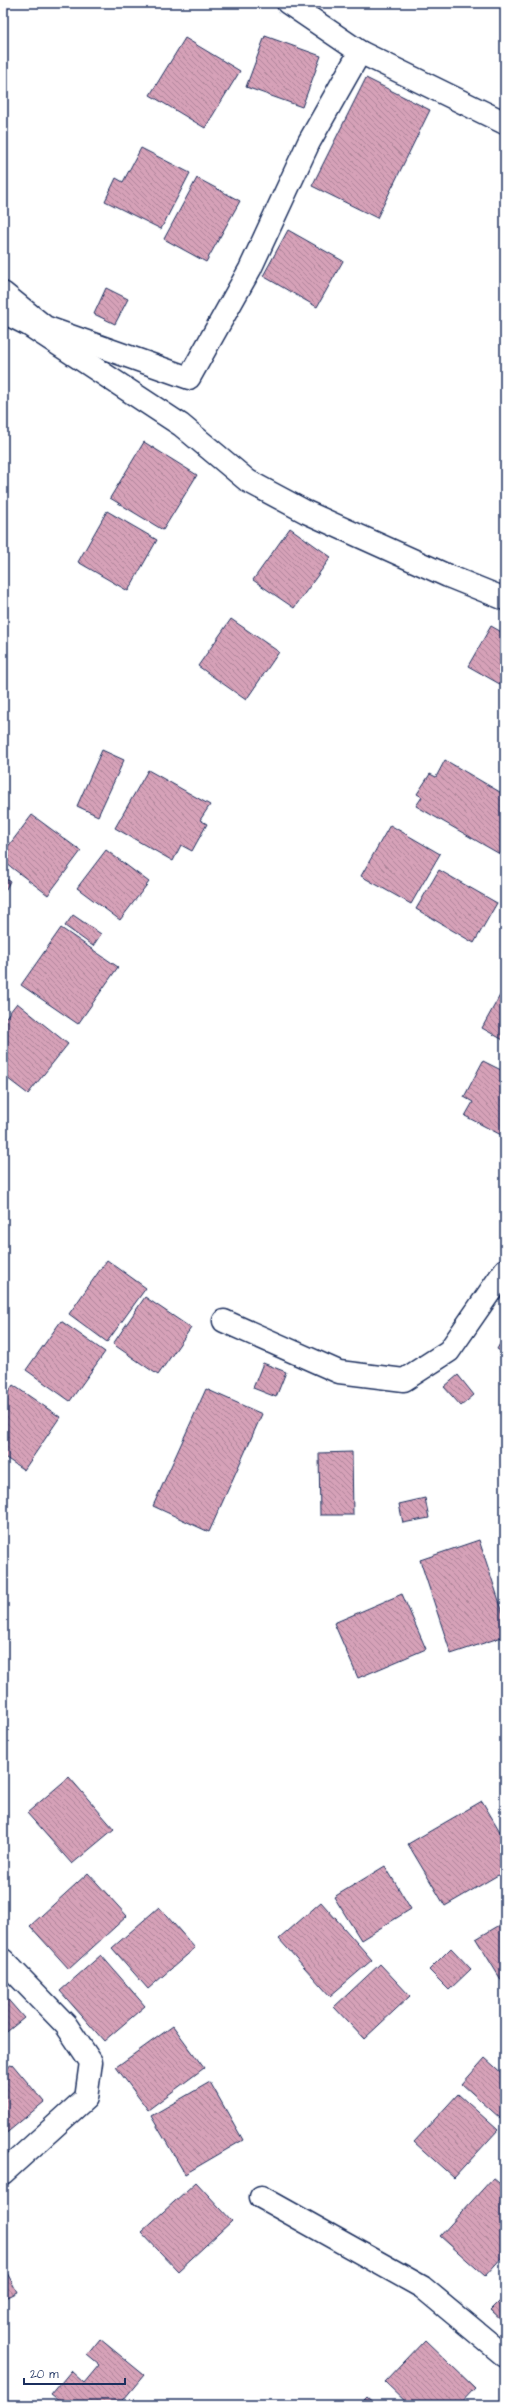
<svg xmlns="http://www.w3.org/2000/svg" width="508" height="2408" font-family="'Architects Daughter',sans-serif">
  <style>
    .building { fill: url(#building-back-hatch); stroke: #1b2f5e }
    .lines { fill: none; stroke-linecap: round; stroke-linejoin: round }
    .minor-casing { stroke: #1b2f5e; stroke-width: 25 }
    .minor { stroke: #fff; stroke-width: 22 }
  </style>
  <defs>
    <pattern id="building-back-hatch" width="6" height="6" patternUnits="userSpaceOnUse"><rect width="6" height="6" fill="#d6a1b8"/><path d="M-1 5l2 2M0 0l6 6M5-1l2 2" fill="none" stroke="#ad8499"/></pattern>
  </defs>
  <rect width="100%" height="100%" fill="#fff"/>
  <filter id="ink" filterUnits="userSpaceOnUse"><feTurbulence type="fractalNoise" baseFrequency=".025" numOctaves="2"/><feDisplacementMap in="SourceGraphic" scale="8" xChannelSelector="R" yChannelSelector="G"/><feConvolveMatrix kernelMatrix="1 2 1 2 8 2 1 2 1" color-interpolation-filters="sRGB"/></filter>
  <g filter="url(#ink)">
    <g class="building">
      <path d="M265,36L321,56L302,107L246,87Z"/>
      <path d="M185,38L240,71L205,128L150,95Z"/>
      <path d="M366,78L430,110L377,218L312,186Z"/>
      <path d="M141,148L190,173L161,229L105,201L116,178L123,182Z"/>
      <path d="M197,178L240,201L206,262L164,239Z"/>
      <path d="M288,230L343,261L317,307L263,276Z"/>
      <path d="M106,288L128,299L115,324L94,314Z"/>
      <path d="M144,442L197,475L163,530L110,498Z"/>
      <path d="M107,511L157,540L128,591L78,562Z"/>
      <path d="M290,528L331,557L294,608L253,580Z"/>
      <path d="M231,619L279,652L246,700L198,666Z"/>
      <path d="M491,626L505,634V687L468,666Z"/>
      <path d="M102,750L124,760L98,816L77,806Z"/>
      <path d="M445,760L505,795V857L416,806L422,797L417,794L430,774L436,777Z"/>
      <path d="M148,770L210,805L200,820L207,824L192,851L181,845L173,861L115,828Z"/>
      <path d="M32,815L81,851L48,895L3,861V853Z"/>
      <path d="M390,825L440,854L411,904L361,876Z"/>
      <path d="M106,850L149,882L120,920L77,888Z"/>
      <path d="M439,870L497,903L474,943L416,909Z"/>
      <path d="M3,878L10,881L3,895Z"/>
      <path d="M73,915L101,934L93,946L65,926Z"/>
      <path d="M61,928L118,967L78,1024L21,985Z"/>
      <path d="M505,938V948L501,946Z"/>
      <path d="M504,988H505V1041L482,1028Z"/>
      <path d="M17,1003L68,1044L28,1094L3,1075V1021Z"/>
      <path d="M483,1061L505,1072V1137L465,1116L473,1102L464,1097Z"/>
      <path d="M107,1260L146,1288L107,1342L69,1314Z"/>
      <path d="M145,1297L191,1328L158,1375L113,1344Z"/>
      <path d="M61,1321L105,1352L70,1401L26,1370Z"/>
      <path d="M505,1335V1354L497,1349Z"/>
      <path d="M263,1363L286,1372L276,1397L253,1388Z"/>
      <path d="M458,1375L474,1395L461,1406L444,1387Z"/>
      <path d="M13,1385L60,1417L24,1470L3,1456V1400Z"/>
      <path d="M206,1389L262,1414L209,1532L153,1506Z"/>
      <path d="M505,1434V1443L501,1438Z"/>
      <path d="M352,1452L353,1515H320L319,1453Z"/>
      <path d="M425,1498L429,1518L403,1523L399,1504Z"/>
      <path d="M479,1540L505,1619V1636L451,1654L420,1560Z"/>
      <path d="M402,1594L426,1649L358,1678L334,1623Z"/>
      <path d="M69,1777L114,1829L72,1864L27,1813Z"/>
      <path d="M482,1801L505,1840V1871L445,1906L408,1844Z"/>
      <path d="M385,1866L411,1909L361,1940L334,1897Z"/>
      <path d="M88,1873L127,1916L69,1969L30,1926Z"/>
      <path d="M321,1902L372,1960L330,1996L279,1939Z"/>
      <path d="M159,1907L195,1948L148,1989L112,1948Z"/>
      <path d="M505,1922V1982L503,1983L476,1939Z"/>
      <path d="M451,1948L471,1969L449,1990L429,1970Z"/>
      <path d="M101,1955L145,2006L104,2041L60,1991Z"/>
      <path d="M380,1964L410,1996L364,2039L334,2007Z"/>
      <path d="M3,1994L24,2018L3,2035Z"/>
      <path d="M173,2026L204,2068L148,2110L116,2067Z"/>
      <path d="M485,2058L505,2076V2112L500,2118L462,2084Z"/>
      <path d="M12,2064L44,2102L3,2136V2071Z"/>
      <path d="M210,2082L243,2140L185,2174L151,2116Z"/>
      <path d="M458,2094L498,2130L454,2178L414,2142Z"/>
      <path d="M505,2162V2171L500,2167Z"/>
      <path d="M493,2178L505,2188V2254L485,2276L440,2236Z"/>
      <path d="M196,2182L232,2221L178,2271L141,2232Z"/>
      <path d="M3,2265L17,2292L3,2299Z"/>
      <path d="M505,2296V2323L491,2310Z"/>
      <path d="M100,2339L144,2375L119,2405H64L51,2395L71,2371L84,2383L99,2365L87,2355Z"/>
      <path d="M425,2340L475,2388L459,2405H409L385,2382Z"/>
      <path d="M367,2397L376,2405H359Z"/>
    </g>
    <g class="lines">
      <g class="minor-casing">
        <g id="minor">
          <path d="M288,3L360,52L505,123"/>
          <path d="M3,293L45,327L189,378L250,269L309,142L360,52"/>
          <path d="M3,312L29,325L181,425L248,481L306,512L448,576L505,599"/>
          <path d="M224,1321L339,1372L404,1380L449,1351L505,1270"/>
          <path d="M3,1960L66,2025L91,2062L86,2098L3,2173"/>
          <path d="M261,2197L422,2287L505,2356"/>
        </g>
      </g>
      <use href="#minor" class="minor"/>
    </g>
  </g>
  <rect width="508" height="2408" fill="none" stroke="#fff" stroke-width="16"/>
  <rect x="8" y="8" width="492" height="2392" fill="none" stroke="#1b2f5e" stroke-width="1.5" filter="url(#ink)"/>
  <path d="M24 2378v6h101v-6" fill="none" stroke="#1b2f5e" stroke-width="2"/>
  <text x="30" y="2378" font-size="12" fill="#1b2f5e" stroke="#ffffff" stroke-width="3" paint-order="stroke">20 m</text>
</svg>
